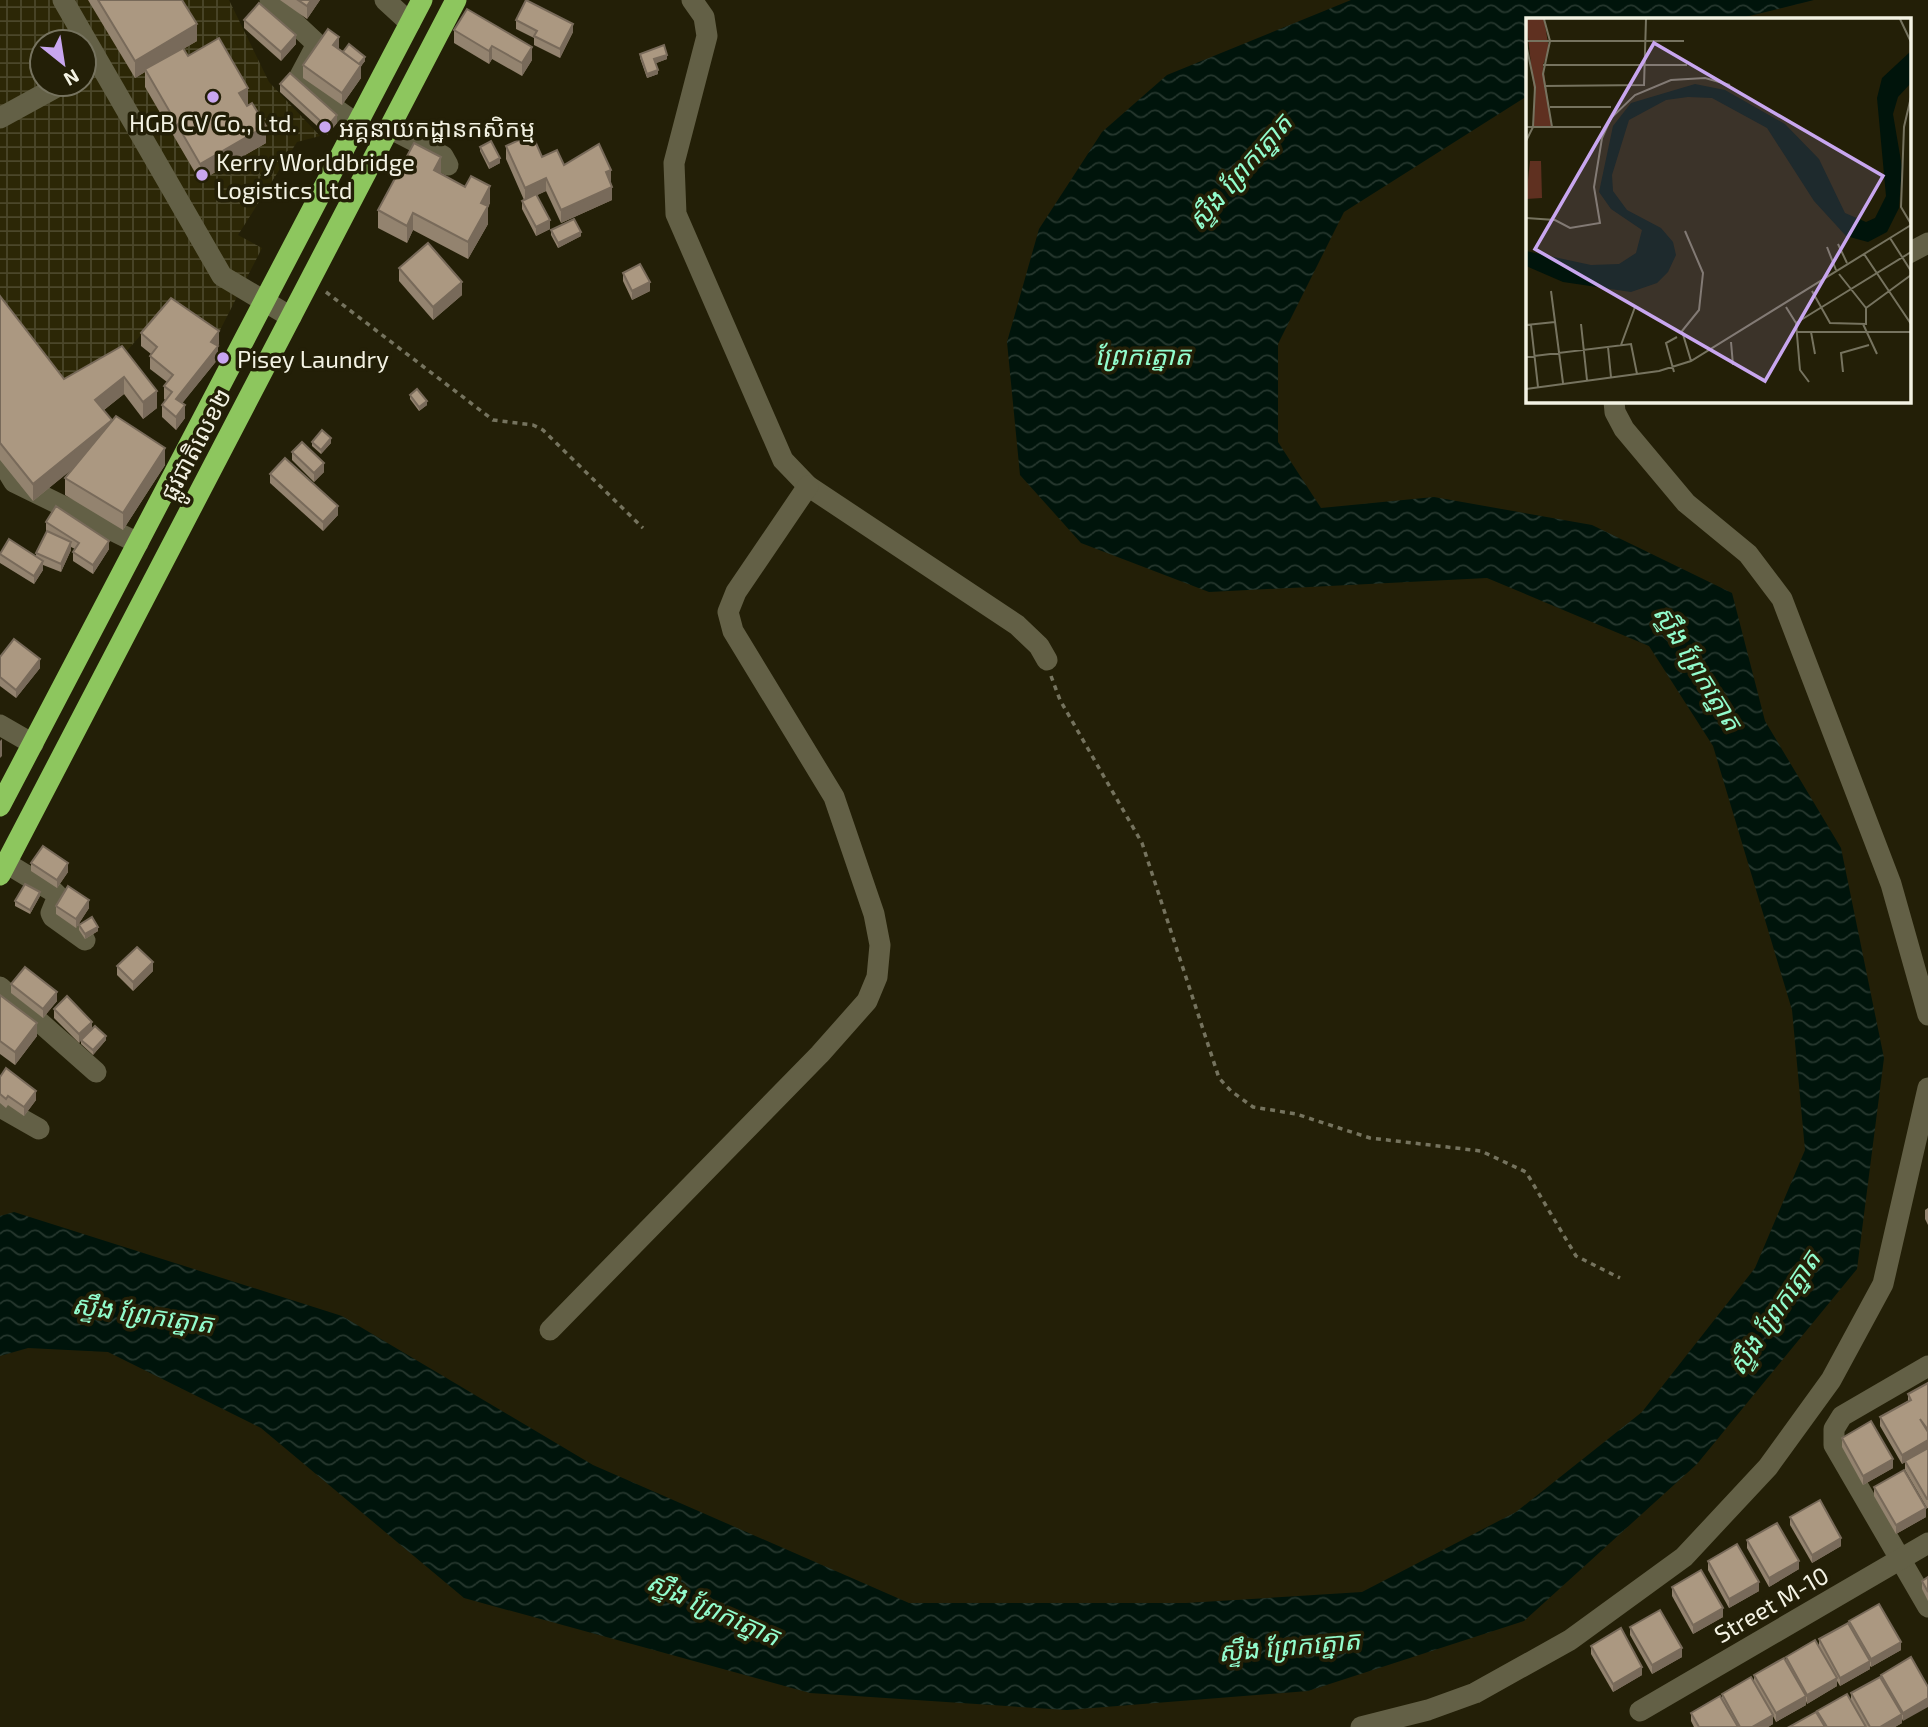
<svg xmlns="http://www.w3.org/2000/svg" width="1928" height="1727" font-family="'Exo 2','Noto Sans Khmer',sans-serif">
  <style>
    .industrial { fill: url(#industrial-grid); fill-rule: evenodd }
    .water { fill: url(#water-waves) }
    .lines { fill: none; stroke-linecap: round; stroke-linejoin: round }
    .path { stroke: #75735e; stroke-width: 3.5; stroke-dasharray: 5 5; stroke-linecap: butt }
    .minor { stroke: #636046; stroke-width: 21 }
    .highway { stroke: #8dc65e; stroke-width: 21 }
    .wall { fill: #93836f }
    .shaded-wall { fill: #786a5a }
    .building { fill: #ab9881; stroke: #786a5a; stroke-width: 2 }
    .poi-dot { fill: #c8a6ef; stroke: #231f07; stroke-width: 2.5 }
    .labels { text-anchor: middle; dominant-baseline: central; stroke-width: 7; stroke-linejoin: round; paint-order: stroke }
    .poi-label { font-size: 24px; fill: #f3f2e3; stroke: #231f07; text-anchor: start }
    .street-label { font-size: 24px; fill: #f3f2e3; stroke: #231f07 }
    .water-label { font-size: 26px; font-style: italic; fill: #92fccd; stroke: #231f07 }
    .inset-road { fill: none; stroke: #76735f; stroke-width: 2 }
    .view { fill: #c8a6ef; fill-opacity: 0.15; stroke: #c8a6ef; stroke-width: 3.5 }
    .inset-edge { fill: none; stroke: #f3f2e3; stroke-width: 3.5 }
  </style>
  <defs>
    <pattern id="industrial-grid" width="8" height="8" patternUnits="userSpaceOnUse" patternTransform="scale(1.75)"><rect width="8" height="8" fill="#2c2706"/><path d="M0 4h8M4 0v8" fill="none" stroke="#4b472a"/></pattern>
    <pattern id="water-waves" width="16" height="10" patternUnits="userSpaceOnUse" patternTransform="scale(1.75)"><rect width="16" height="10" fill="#00140b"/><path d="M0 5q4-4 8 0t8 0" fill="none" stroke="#26372e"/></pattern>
  </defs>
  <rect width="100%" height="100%" fill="#231f07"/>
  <path class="industrial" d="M0,0H229L269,82L320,136L297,142L238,235L262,248L217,336L168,304L125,353L67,387L0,304ZM42,42H84V84H42Z"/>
  <path class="water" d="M1351,0H1814L1737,19H1527V96L1344,212L1278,344V442L1321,508L1434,497L1592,525L1732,593L1765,721L1841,848L1884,1058L1857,1269L1697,1464L1524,1621L1308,1691L1067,1710L810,1693L464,1598L261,1428L108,1352L28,1348L0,1356V1216L14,1212L342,1316L593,1465L909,1603H1186L1362,1592L1516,1512L1642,1412L1755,1268L1805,1150L1792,1010L1713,746L1649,646L1487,578L1209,592L1081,543L1020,475L1007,342L1039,229L1102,132L1167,75Z"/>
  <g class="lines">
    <g class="path">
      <path d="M326,292L493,420L533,425L543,430L643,528"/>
      <path d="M1051,676L1060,700L1142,843L1219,1078L1231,1091L1253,1107L1296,1114L1370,1138L1481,1151L1526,1172L1576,1256L1620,1278"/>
    </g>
    <g class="minor">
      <path d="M63,0L222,276L291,317"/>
      <path d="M270,0L317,44L300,76L309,90L357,124"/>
      <path d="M385,0L410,23"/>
      <path d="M692,0L704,17L707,36L674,163L676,214L783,460L808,486L1017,625L1039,646L1047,660"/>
      <path d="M0,118L62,84"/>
      <path d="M389,128L443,156L448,165"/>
      <path d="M1909,253L1928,243"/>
      <path d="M1614,401L1615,412L1624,429L1686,503L1748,554L1782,599L1891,884L1928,1015"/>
      <path d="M0,459L14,482L138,543"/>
      <path d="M0,725L33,744"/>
      <path d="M6,863L54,892L58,896L51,913L53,917L85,940"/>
      <path d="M0,987L96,1072"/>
      <path d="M0,1107L39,1129"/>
      <path d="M550,1330L820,1054L867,1001L877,977L880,945L874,914L834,797L733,631L728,612L736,592L808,486"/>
      <path d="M1928,1366L1842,1416L1834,1429V1445L1928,1607"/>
      <path d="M1640,1711L1928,1543"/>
      <path d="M1361,1727L1428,1710L1475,1693L1570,1640L1684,1557L1768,1467L1831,1380L1883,1284L1928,1088"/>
    </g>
    <g class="highway">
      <path d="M0,806L422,0"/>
      <path d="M0,875L456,0"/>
    </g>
  </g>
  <g class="wall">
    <path d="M88,0H182L197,41L183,49L188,56L248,105L266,143L200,181L145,87V72L135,78Z"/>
    <path d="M280,0H320L307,19Z"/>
    <path d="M244,20L296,44L281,61L244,28Z"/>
    <path d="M516,20L573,32L560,58L534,45V38L516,29Z"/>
    <path d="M454,30L532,60L522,76L492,59L489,64L454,43Z"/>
    <path d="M339,49L365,61L361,66V78L342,105L303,78V65Z"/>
    <path d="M640,54L667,59L656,63L658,74L647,78L640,58Z"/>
    <path d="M280,84L337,123L327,135L280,92Z"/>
    <path d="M506,146L542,157L611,183L612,200L561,223L546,191L537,195L550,229L536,236L522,209V201L524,200L506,159Z"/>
    <path d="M480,147L500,163L489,169L480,151Z"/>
    <path d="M441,174L490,203L488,207V224L468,259L413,230L407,243L378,228V210Z"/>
    <path d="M551,230L581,236L558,248L551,235Z"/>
    <path d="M399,268L462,295L433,320L399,281Z"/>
    <path d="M623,273L650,291L632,300L623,281Z"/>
    <path d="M0,296L64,379L122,346L157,408L143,419L124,394L104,410L112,421L165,465L123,530L65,495V478L72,469L33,501L0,460Z"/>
    <path d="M141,333L219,344L217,346L218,359L182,403L185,418L176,430L162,417V405L165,400L164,399V386L167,382L150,369V356L151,354L141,346Z"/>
    <path d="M410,395L427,405L419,411L410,399Z"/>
    <path d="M312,442L331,443L321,454L312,446Z"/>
    <path d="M292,452L324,472L314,482L292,460Z"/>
    <path d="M270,474L338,515L323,531L270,483Z"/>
    <path d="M46,522L109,549L93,574L73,561V552L75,549L71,547V550L61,572L43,565V570L34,584L0,563V554L36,557V553L47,531H46Z"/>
    <path d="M0,657L40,668L16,698L0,686Z"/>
    <path d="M31,863L68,872L57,888L31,871Z"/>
    <path d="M40,896L30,914L15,906V901Z"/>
    <path d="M56,906L89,908L76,928L56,914Z"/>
    <path d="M79,925L98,931L85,939L79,930Z"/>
    <path d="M117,966L153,971L133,991L117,975Z"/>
    <path d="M11,984L57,1001L43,1018L11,993Z"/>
    <path d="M0,995L37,1036L15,1065L0,1054Z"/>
    <path d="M54,1009L92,1029L106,1040L93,1055L81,1044V1040L79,1043L54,1018Z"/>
    <path d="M0,1077L36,1100L24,1116L8,1105L6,1108L0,1103Z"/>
    <path d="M1928,1208V1225L1925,1219V1210Z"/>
    <path d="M1928,1383V1508H1927L1905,1470V1462L1902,1464L1880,1426V1417L1908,1401V1394Z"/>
    <path d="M1842,1438L1893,1468L1863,1485L1842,1447Z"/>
    <path d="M1874,1487L1926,1517L1896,1534L1874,1496Z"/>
    <path d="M1790,1517L1841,1546L1812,1563L1790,1525Z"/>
    <path d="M1747,1540L1799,1569L1769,1587L1747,1548Z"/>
    <path d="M1708,1561L1759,1591L1729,1608L1708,1570Z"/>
    <path d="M1928,1577V1601L1922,1589V1581Z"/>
    <path d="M1672,1587L1723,1617L1693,1634L1672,1596Z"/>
    <path d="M1849,1621L1901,1650L1871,1667L1870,1666V1669L1840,1686L1837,1681V1686L1807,1704L1806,1701V1705L1776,1722L1773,1716V1724L1768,1727H1694L1691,1721V1713L1722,1698V1694L1754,1682V1675L1786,1660V1657L1819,1646V1639L1849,1624Z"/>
    <path d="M1630,1627L1682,1657L1652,1674L1630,1635Z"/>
    <path d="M1591,1646L1642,1675L1613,1692L1591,1654Z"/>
    <path d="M1911,1657L1903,1721L1902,1719V1723L1895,1727H1789L1817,1714V1711L1851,1699V1693L1881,1678V1675Z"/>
  </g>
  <g class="shaded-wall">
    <path d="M311,0H320L307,19V6Z"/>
    <path d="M197,24V41L146,71L145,69V72L135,78V61Z"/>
    <path d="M573,24V32L560,58V49Z"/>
    <path d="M296,35V44L281,61V52Z"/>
    <path d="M339,37V50L333,45Z"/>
    <path d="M492,46V59L489,64V51Z"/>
    <path d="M532,47V60L522,76V63Z"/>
    <path d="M667,55V59L654,64V59Z"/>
    <path d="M365,57V61L361,66V78L342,105V93L356,68Z"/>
    <path d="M658,70V74L647,78V74Z"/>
    <path d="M248,88V105L239,110V93Z"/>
    <path d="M337,115V123L327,135V127Z"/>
    <path d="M266,126V143L200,181V164Z"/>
    <path d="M441,157V174L434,170Z"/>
    <path d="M500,158V163L489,169V164Z"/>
    <path d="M611,170V183L606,172Z"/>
    <path d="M546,178V191L525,201V188Z"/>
    <path d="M490,186V203L488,207V224L468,259V242L481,203Z"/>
    <path d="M612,187V200L561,223V210Z"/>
    <path d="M413,213V230L407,243V226Z"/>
    <path d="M550,220V229L536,236V227Z"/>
    <path d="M581,232V236L558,248V243Z"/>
    <path d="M462,282V295L433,320V307Z"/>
    <path d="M650,282V291L632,300V291Z"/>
    <path d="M219,331V344L212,354L218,346V359L176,411V399L211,342Z"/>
    <path d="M124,377V394L95,417V400Z"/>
    <path d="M157,391V408L143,419V402Z"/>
    <path d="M427,401V405L419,411V407Z"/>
    <path d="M185,405V418L176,430V417Z"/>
    <path d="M112,420V437L33,501V484Z"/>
    <path d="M331,438V443L321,454V450Z"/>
    <path d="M165,448V465L123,530V513Z"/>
    <path d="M324,463V472L314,482V473Z"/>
    <path d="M338,506V515L323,531V522Z"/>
    <path d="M109,541V549L93,574V565Z"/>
    <path d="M71,542V550L61,572V564Z"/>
    <path d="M43,561V570L34,584V576Z"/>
    <path d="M40,659V668L16,698V690Z"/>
    <path d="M2,739V756L0,758V741Z"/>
    <path d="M68,863V872L57,888V880Z"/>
    <path d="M40,892V896L30,914V910Z"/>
    <path d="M89,900V908L76,928V919Z"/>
    <path d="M98,927V931L85,939V934Z"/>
    <path d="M153,962V971L133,991V982Z"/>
    <path d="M57,992V1001L43,1018V1009Z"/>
    <path d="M92,1022V1030L79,1043V1034Z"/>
    <path d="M37,1023V1036L15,1065V1052Z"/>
    <path d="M106,1036V1040L93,1055V1050Z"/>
    <path d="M36,1091V1100L24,1116V1107Z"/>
    <path d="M1928,1440V1449L1902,1464V1455Z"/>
    <path d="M1893,1459V1468L1863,1485V1476Z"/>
    <path d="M1926,1508V1517L1896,1534V1525Z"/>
    <path d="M1841,1538V1546L1812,1563V1555Z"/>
    <path d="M1799,1561V1569L1769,1587V1578Z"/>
    <path d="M1759,1582V1591L1729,1608V1599Z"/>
    <path d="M1723,1608V1617L1693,1634V1625Z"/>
    <path d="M1901,1642V1650L1871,1667V1659Z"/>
    <path d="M1682,1648V1657L1652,1674V1665Z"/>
    <path d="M1870,1661V1669L1840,1686V1678Z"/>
    <path d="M1642,1667V1675L1613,1692V1684Z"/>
    <path d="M1837,1678V1686L1807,1704V1695Z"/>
    <path d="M1806,1696V1705L1776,1722V1713Z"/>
    <path d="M1928,1698V1707L1903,1721V1713Z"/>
    <path d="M1902,1714V1723L1895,1727H1880Z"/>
    <path d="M1773,1715V1724L1768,1727H1752Z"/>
  </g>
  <g class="building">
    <path d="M98,0H182L197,24L135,61Z"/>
    <path d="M298,0H311L307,6Z"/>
    <path d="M526,0L573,24L560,49L534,36L537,31L516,20Z"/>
    <path d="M259,3L296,35L281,52L244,20Z"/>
    <path d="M467,9L532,47L522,63L492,46L489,51L454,30Z"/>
    <path d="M328,29L339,37L333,45L361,65L342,93L303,65Z"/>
    <path d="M219,38L248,88L239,93L247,106L252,103L266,126L200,164L145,69L183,48L188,56Z"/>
    <path d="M349,44L365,57L359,64L343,52Z"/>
    <path d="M664,45L667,55L654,59L658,70L647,74L640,54Z"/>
    <path d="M290,73L337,115L327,127L280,84Z"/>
    <path d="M532,134L542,157L557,150L564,165L599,144L611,170L606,172L612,187L561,210L546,178L525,188L506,146Z"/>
    <path d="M491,141L500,158L489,164L480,147Z"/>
    <path d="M414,143L441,157L434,170L465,187L471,176L490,186L481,203L488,206L468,242L413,213L407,226L378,210Z"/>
    <path d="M536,194L550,220L536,227L522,201Z"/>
    <path d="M574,219L581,232L558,243L551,230Z"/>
    <path d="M428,243L462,282L433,307L399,268Z"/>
    <path d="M640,264L650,282L632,291L623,273Z"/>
    <path d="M0,296L64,379L122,346L157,391L143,402L124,377L95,400L112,420L33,484L0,443Z"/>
    <path d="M171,298L219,331L211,342L218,346L176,399L185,405L176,417L162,405L172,392L164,386L173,375L150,356L157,347L141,333Z"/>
    <path d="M417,389L427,401L419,407L410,395Z"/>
    <path d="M116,416L165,448L123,513L65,478Z"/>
    <path d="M322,430L331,438L321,450L312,442Z"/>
    <path d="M302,442L324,463L314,473L292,452Z"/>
    <path d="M285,458L338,506L323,522L270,474Z"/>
    <path d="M56,506L109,541L93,565L73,552L79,543L46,522Z"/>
    <path d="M47,531L71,542L61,564L36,553Z"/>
    <path d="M9,539L43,561L34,576L0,554Z"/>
    <path d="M14,639L40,659L16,690L0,677V657Z"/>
    <path d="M43,846L68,863L57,880L31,863Z"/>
    <path d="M25,884L40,892L30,910L15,901Z"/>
    <path d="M68,886L89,900L76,919L56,906Z"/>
    <path d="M92,917L98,927L85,934L79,925Z"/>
    <path d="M137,947L153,962L133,982L117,966Z"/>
    <path d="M25,967L57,992L43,1009L11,984Z"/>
    <path d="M0,995L37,1023L15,1052L0,1041Z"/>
    <path d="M67,996L92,1022L79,1034L54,1009Z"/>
    <path d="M95,1026L106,1036L93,1050L81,1040Z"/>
    <path d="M6,1068L36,1091L24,1107L8,1096L6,1099L0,1094V1077Z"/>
    <path d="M1928,1383V1430L1920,1419L1928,1432V1440L1902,1455L1880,1417L1911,1400L1908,1394Z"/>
    <path d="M1871,1421L1893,1459L1863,1476L1842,1438Z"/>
    <path d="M1928,1448V1499H1927L1905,1461Z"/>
    <path d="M1904,1470L1926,1508L1896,1525L1874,1487Z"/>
    <path d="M1820,1500L1841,1538L1812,1555L1790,1517Z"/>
    <path d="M1777,1523L1799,1561L1769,1578L1747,1540Z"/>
    <path d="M1737,1544L1759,1582L1729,1599L1708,1561Z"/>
    <path d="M1701,1570L1723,1608L1693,1625L1672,1587Z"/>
    <path d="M1928,1577V1592L1922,1581Z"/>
    <path d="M1879,1604L1901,1642L1871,1659L1849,1621Z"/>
    <path d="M1660,1610L1682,1648L1652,1665L1630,1627Z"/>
    <path d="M1848,1623L1870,1661L1840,1678L1819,1639Z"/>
    <path d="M1621,1628L1642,1667L1613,1684L1591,1646Z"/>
    <path d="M1815,1640L1837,1678L1807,1695L1786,1657Z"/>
    <path d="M1911,1657L1928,1687V1698L1903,1713L1881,1675Z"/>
    <path d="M1784,1658L1806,1696L1776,1713L1754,1675Z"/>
    <path d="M1751,1677L1773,1715L1752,1727H1740L1722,1694Z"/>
    <path d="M1880,1677L1902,1714L1880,1727H1870L1851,1693Z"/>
    <path d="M1847,1694L1866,1727H1827L1817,1711Z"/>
    <path d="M1720,1696L1738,1727H1699L1691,1713Z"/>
    <path d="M1816,1712L1825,1727H1789Z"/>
  </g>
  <g class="poi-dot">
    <circle cx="213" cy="97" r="7"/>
    <circle cx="325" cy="127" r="7"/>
    <circle cx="202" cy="175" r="7"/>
    <circle cx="223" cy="358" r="7"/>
  </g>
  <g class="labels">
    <g class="poi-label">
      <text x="213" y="122" text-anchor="middle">HGB CV Co., Ltd.</text>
      <text x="339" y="127">អគ្គនាយកដ្ឋានកសិកម្ម</text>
      <text x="216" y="161">Kerry Worldbridge<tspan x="216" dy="28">Logistics Ltd</tspan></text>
      <text x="237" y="358">Pisey Laundry</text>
    </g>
    <g class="street-label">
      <text transform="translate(195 444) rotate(-62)">ផ្លូវជាតិលេខ២</text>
      <text transform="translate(1771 1604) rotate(-30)">Street M-10</text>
    </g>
    <g class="water-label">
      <text transform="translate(1239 171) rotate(-49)">ស្ទឹង ព្រែកត្នោត</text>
      <text x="1143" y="354">ព្រែកត្នោត</text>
      <text transform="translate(1699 667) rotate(58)">ស្ទឹង ព្រែកត្នោត</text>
      <text transform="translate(1773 1312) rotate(-56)">ស្ទឹង ព្រែកត្នោត</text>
      <text transform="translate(143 1313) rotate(8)">ស្ទឹង ព្រែកត្នោត</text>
      <text transform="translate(714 1608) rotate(24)">ស្ទឹង ព្រែកត្នោត</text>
      <text transform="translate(1289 1645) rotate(-5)">ស្ទឹង ព្រែកត្នោត</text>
    </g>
  </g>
  <g transform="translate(1526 18)">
    <rect width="385" height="385" fill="#231f07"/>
    <path d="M4,143H15L16,180L0,181Z" fill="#5f3020"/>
    <path d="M0,1H18L23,31L17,47L26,109H7L9,82Z" fill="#5f3020"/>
    <path d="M385,33V65L372,79L367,96L376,149L373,190L361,214L342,224L320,218L288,183L241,110L186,80L162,79L140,82L103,102L86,157L87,173L101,192L135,210L147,224L150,237L142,254L131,265L105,274L37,264L0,248V233L65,247L93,246L110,235L116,212L85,191L73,174L87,108L105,85L169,66L199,72L259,106L293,141L319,195L340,204L349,200L360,178L351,80L356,60Z" fill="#00140b"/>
    <path class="inset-road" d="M18,1L24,23L17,56L26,109M374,1L385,24M0,23H158M0,26L9,69L7,109L0,123M17,47H161M18,68L118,67L120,1M385,79L378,109L375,189L385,206M24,89H85M0,109H75M0,200L29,202L44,210L74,205L68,169L76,120L85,100L109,77L145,62L179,60L204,67M159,213L177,255L173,292L156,313L165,343M364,220L385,253M312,226L321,245M301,229L310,252M338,236L385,306M25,273L37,365M286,273L304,305L340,306V290L313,256M260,289L270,305L274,352L283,364M340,290L385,257M270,305L385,234M55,306L61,362M337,306L351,336M0,307L29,304M5,307L12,369M270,314H385M285,314L289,336M205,324L207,347M95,327L109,289M82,329L85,359M0,339L105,326L111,356M148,354L140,325L151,319M317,354L315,335L343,327M0,371L133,353L165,343L385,207"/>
    <path class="view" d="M128,25L357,158L239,363L9,231Z"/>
    <rect width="385" height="385" class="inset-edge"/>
  </g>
  <g transform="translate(63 63) rotate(150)"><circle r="33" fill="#231f07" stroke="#76735f" stroke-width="2"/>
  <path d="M0-5L12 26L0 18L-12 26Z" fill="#c8a6ef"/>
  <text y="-10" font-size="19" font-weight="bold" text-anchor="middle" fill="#f3f2e3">N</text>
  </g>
</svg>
